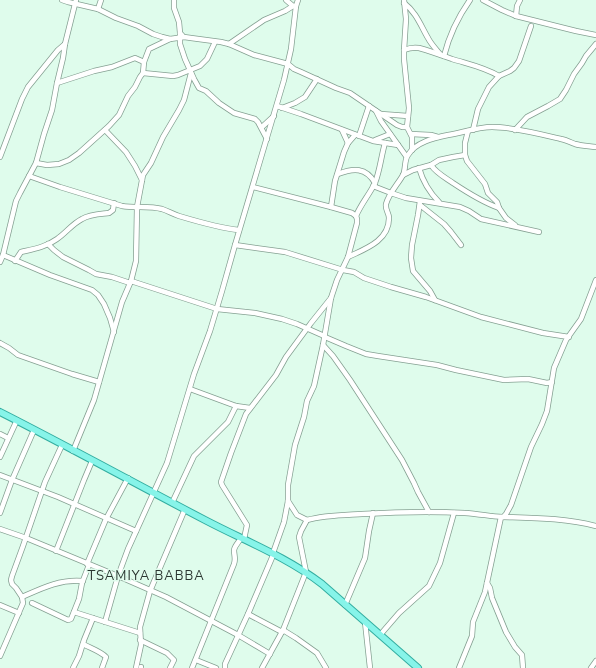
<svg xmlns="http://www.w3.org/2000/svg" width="596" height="668" font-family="'Nunito Sans',sans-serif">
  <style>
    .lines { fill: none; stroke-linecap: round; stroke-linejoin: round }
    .minor-casing { stroke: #85a092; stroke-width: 6 }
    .major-casing { stroke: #33ada0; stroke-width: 8 }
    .minor { stroke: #fff; stroke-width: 4.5 }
    .major { stroke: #87f4e9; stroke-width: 6 }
    .labels { text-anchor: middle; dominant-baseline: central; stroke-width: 3; stroke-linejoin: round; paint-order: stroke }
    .quarter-label { font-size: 13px; letter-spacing: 1px; fill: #2b3631; stroke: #dffcec }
  </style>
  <rect width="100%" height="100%" fill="#dffcec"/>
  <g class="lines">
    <g class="minor-casing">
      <g id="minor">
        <path d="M62,0L68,2L98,9L116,18L138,26L153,34L162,37L170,39L184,37L191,38L221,42L229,44L254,55L288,64L294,69L301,72L336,88L350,93L397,125L402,127H407"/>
        <path d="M174,0V8L179,22L180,33L182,35"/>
        <path d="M286,0L293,6H296"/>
        <path d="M404,0L406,19L404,50V59L409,108L407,127L412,137V150"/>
        <path d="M483,0L502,10L516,16L576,31L596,35"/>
        <path d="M404,3C416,12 421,26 428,38C431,44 436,49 440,54"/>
        <path d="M98,9L101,0"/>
        <path d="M516,16L517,6L520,0"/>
        <path d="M180,33V44L185,59L194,79L199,88L206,91L219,103L234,113L255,119L258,122L267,139"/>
        <path d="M229,44L264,20L285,11L293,6"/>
        <path d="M404,50C409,48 413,47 419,48C430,51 441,55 452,59C468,64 484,67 499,76"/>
        <path d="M444,56C449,36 458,17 470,0"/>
        <path d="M143,73L173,76L178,75L200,66L207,59L215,42"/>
        <path d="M57,83L94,71L112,67L135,58L144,62"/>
        <path d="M277,106L301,114L373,141L398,145"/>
        <path d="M282,108L295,103L305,97L317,79"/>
        <path d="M376,111L381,121L406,156"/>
        <path d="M381,114L408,116"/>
        <path d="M262,127L274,116"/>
        <path d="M105,130L126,152L135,166L142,180"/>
        <path d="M342,130L348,143"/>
        <path d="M473,130L478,109L489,87L499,76L510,71L514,68L519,61L531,26"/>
        <path d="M515,130L527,117L548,106L560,99L566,90L574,74L582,63L586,56L596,44"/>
        <path d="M468,131L465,143V155L467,161L485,184L488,193L497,202L499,208L506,218L515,225"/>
        <path d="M411,134L431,135L438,137"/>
        <path d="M359,136L369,106"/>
        <path d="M375,140L390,134"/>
        <path d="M0,157L22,99L28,87L58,50L65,44"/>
        <path d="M36,163L47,165L59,164L69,160L79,153L109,126L119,115L128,96L135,87L140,77L143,73L144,62L149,49L170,39"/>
        <path d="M431,165C436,173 446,178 453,183C468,193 482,202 499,208"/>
        <path d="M419,168C423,182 429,192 439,202"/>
        <path d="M338,174C353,168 366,167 375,183"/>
        <path d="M403,175L413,170L431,165L439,160L453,157L465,155"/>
        <path d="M29,176L60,187L122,206C135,208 149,206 162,209C168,211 173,214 179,216C199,222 219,228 239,230"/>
        <path d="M373,186L391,193L406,198L460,207L469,211L481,219L539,232"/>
        <path d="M253,187L331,207L352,213L356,216"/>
        <path d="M420,201L418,215L412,245L411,258L413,271L430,291L435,300"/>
        <path d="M420,205L444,224L451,232L461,245"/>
        <path d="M331,207L335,181L344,152L348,143L355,135"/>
        <path d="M48,244L54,250L63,257L89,270L96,274L112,277L130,283"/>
        <path d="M235,245L285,252L343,270L354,272L364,278L391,287L426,297L481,317L543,333L569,337"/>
        <path d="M3,255L50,275L92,290L98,295L104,304L110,318L114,332"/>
        <path d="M348,257C365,249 389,241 389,218C389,213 385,210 386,204C389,193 398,184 403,175C406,169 404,160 408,155C416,142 434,138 448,135C462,133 477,127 492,127C513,127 540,134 561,139C566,140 570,142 575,144C582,146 589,146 596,147"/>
        <path d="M15,261L21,252C34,249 46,247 57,239C66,233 72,224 82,219C90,214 100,214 109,213L113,210L114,203"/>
        <path d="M0,262L3,255L16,201L20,193L36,163L44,134L52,110L57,83L63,58L65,44L76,0"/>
        <path d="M131,281L217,309L255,313L282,319L297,324L322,335L325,337L346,346L366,354L378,356L437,365L456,370L504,380L528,379L547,383L552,382"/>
        <path d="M0,343L9,348L18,355L72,374L99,382"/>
        <path d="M323,345L333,356L350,380L402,460L414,483L418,492L429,512"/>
        <path d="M190,389L236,406L250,408"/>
        <path d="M0,434L8,438"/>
        <path d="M73,451L94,400L122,302L131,281L136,261L137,207L143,175L151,163L163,137L179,110L184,100L191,73"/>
        <path d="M0,457L17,420"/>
        <path d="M0,475L58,497L136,531"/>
        <path d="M288,501L297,515L307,520"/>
        <path d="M172,503L194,456L228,422L236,406"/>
        <path d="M0,513L12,480L34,430"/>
        <path d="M503,517L506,514L511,505L531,447L542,424L547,411L554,368L566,340L581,319L596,280"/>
        <path d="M0,529L26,538L118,576L166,597L238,635L270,654"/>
        <path d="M244,539L247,525L222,485L221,482L231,453L246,414L276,375L286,357L311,323L331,298"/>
        <path d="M56,551L84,480L92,461"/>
        <path d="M273,553L284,522L288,501V485L295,445L304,417L307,401L314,386L323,345L331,298L337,280L348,257L357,223V219L356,216C361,204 369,195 375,183C380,170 381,157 385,143"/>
        <path d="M87,564L106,519L128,478"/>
        <path d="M487,583L490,588L492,598L506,632L515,647L522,655L523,668"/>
        <path d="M22,597C42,588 60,579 83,581"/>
        <path d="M32,603L68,620L71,619L79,599L82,583L89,565"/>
        <path d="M0,605L19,613"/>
        <path d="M345,605L365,558L369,531L373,513"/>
        <path d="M74,612L140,633"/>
        <path d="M248,614L282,632"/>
        <path d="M105,622L118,576L128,549L167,463L194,374L210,331L222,291L235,245L284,80L291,49L296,6L298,0"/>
        <path d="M365,622L370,668"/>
        <path d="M283,630L296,638L317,653L326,668"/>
        <path d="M380,635L399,613L429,586L440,563L454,513"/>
        <path d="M140,640L167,653L174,660L170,668"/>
        <path d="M83,644C90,648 100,651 106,657L102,668"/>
        <path d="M0,656L23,603L22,597L16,588L12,584L11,580L12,576L23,546L45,482L62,445"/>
        <path d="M196,660L216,668"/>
        <path d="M141,667V668"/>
        <path d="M73,668L79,656L84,640L93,618"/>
        <path d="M136,668L141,645L140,627L150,591L185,509"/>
        <path d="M192,668L234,564C236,559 234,555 234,550C235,545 239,542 241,538"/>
        <path d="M225,668V664L248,614L274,553"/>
        <path d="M262,668L283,630L306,572L299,537L301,531L307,520C325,515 344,515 362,514C396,512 431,511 465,513C478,514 490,516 502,517C533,518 566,518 596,526"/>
        <path d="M459,668L472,636L473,622L485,592L501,517"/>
        <path d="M591,668L596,661"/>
      </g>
    </g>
    <g class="major-casing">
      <path id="major" d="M0,412C69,447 136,484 205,520C245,541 285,556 322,584L418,668"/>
    </g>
    <use href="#minor" class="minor"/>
    <use href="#major" class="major"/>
  </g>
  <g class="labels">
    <g class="quarter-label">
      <text x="146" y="576">TSAMIYA BABBA</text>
    </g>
  </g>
</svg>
